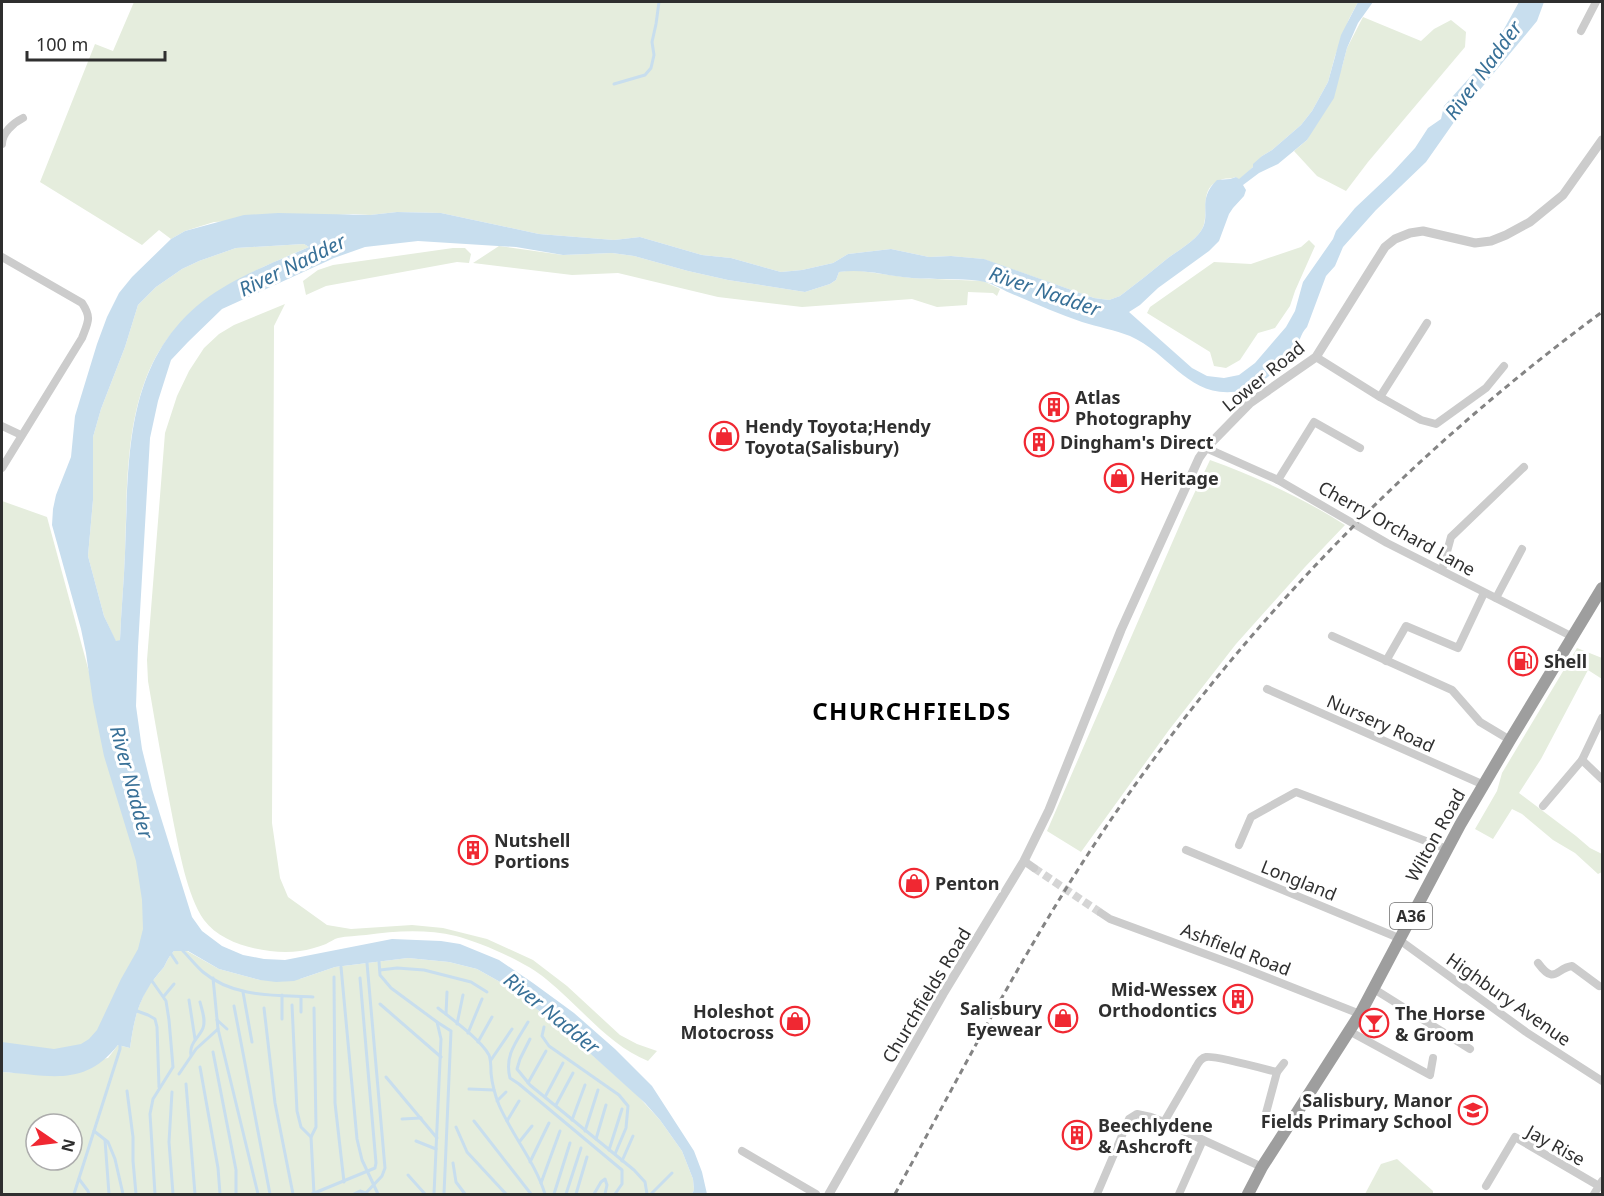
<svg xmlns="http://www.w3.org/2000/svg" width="1604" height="1196" font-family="'Noto Sans',sans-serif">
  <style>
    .green { fill: #e5eddd; fill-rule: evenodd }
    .water { fill: #c8deee; fill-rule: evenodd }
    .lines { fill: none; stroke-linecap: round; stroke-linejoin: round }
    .stream { stroke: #c8deee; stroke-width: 3 }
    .minor-tunnel { stroke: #d5d5d5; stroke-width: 8; stroke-dasharray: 8 4; stroke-linecap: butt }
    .minor { stroke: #ccc; stroke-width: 8 }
    .tertiary { stroke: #ccc; stroke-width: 9 }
    .trunk { stroke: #9e9e9e; stroke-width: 12 }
    .rail { stroke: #848484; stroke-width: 3; stroke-dasharray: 6 4.5; stroke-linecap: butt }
    .labels { text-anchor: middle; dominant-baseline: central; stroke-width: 6; stroke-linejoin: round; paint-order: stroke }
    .shield { fill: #fff; stroke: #6d6d6d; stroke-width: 1.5 }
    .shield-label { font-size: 16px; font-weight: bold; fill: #2f2f2f }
    .street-label { font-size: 18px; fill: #2f2f2f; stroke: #fff }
    .poi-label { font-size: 18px; font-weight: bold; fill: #2f2f2f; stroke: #fff; text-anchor: start }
    .water-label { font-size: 20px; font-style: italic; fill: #387097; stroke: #fff }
    .district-label { font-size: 24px; font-weight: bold; letter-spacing: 1.5px; fill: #000; stroke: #fff }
  </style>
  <rect width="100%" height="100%" fill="#fff"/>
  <g class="green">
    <path d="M134,2H1358L1349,19L1335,56L1328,82L1312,111L1301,125L1272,150L1262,156L1253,167L1239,180L1236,177C1231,179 1227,178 1223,179C1195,187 1212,215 1201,231C1193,242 1179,250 1168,258C1152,271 1136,284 1120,296L1109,300L1094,298L983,259L951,256L929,257L891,249L848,254L833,263L802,270L781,272L731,258L702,255L640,237L614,240L539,234L441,213L397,212L370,215L353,214L214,222L185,231L171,239L159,230L142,245L40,182L95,44L113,51Z"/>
    <path d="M1363,17L1421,41L1434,29L1451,20L1466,32L1465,47L1368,162L1346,191L1317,176L1294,151L1307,140L1342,67L1347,48Z"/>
    <path d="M1309,240L1315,246L1295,291L1290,306L1275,328L1258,333L1240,360L1226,368L1214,366L1210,352L1147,313L1150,307L1214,262L1251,264L1301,247Z"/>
    <path d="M304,244L309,247C283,258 256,269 231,284C221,290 211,298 202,306C196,310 189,315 184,320C123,378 128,476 125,553C124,582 121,611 120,640L116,642L104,616L88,556L93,500V437L101,409L125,347L138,305L156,287L182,269L199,261L236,248Z"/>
    <path d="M499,246L563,255L612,253L634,256L688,271L728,280L805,292L830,284L836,280L839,272L854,270L911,278L983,281L1000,289L997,296L993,293L968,292L967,305L937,307L912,299L802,307L718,297L618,273L572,275L473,263Z"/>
    <path d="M453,248H465L471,254L469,263L457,262L326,286L306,295L303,281L318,270L333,265Z"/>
    <path d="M285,304L274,326L272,823L280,878L288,897L327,925L351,929L412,925L443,928L487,939L533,960L567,986L620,1035L637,1044L657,1051L648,1061C608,1045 580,1006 546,979C528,963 480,942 456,936C426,929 395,931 366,935C357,936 347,936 338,938C334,939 330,942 326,944C318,947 308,950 300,951C270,955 223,946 204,920C187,896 179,849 173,820C164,774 156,728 148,681L147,660L165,433L177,396L189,371L204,348L219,334L234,325Z"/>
    <path d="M1210,460C1257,477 1303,498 1345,525L1305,567L1236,644L1169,730L1081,852L1047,831L1185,513Z"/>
    <path d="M2,501L47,517L158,926L106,1027L81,1051L2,1057Z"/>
    <path d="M1577,648L1602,658V679L1588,670L1541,759L1519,793L1576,836L1590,848L1602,854V872L1598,874L1575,853L1553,840L1522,814L1512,809L1493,839L1475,829L1497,791L1502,773Z"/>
    <path d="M174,951H187L219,969L260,980L300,979L335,967L408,958L449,962L477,969L502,983L562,1028L637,1095L660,1120L682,1151L693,1179L694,1190L692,1194H2V1072L17,1073L108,1058L118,1045L130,1048C133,1027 136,1008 147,989C152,981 158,974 164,967C167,961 169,956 174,951ZM36,1124H72V1160H36Z"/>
    <path d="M1397,1159L1433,1191V1194H1365L1381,1164Z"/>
  </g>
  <path class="water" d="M1358,2H1373L1358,23L1347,48L1334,98L1307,140L1278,164L1259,173L1243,185L1246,190L1244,196L1233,208L1229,214L1219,241L1209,251L1158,288L1140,305L1129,312L1192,368L1207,376L1224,378L1239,375L1255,363L1286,327L1295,311L1303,282L1333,239L1336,231L1355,208L1391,174L1415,148L1428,128L1441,119L1444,106L1489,56L1519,2H1544L1537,21L1459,115L1426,162L1376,210L1343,247L1335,266L1326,276L1307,327C1300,334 1300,343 1294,350C1285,363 1260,387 1245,390C1190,403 1173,355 1130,336C1115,330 1098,327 1082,322C1058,314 1034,303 1010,293C1001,289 990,282 980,281C958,278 935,280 912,278C887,276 864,268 839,272L836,280L830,284L805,292L728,280L688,271L634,256L612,253L563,255L516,247L418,241L365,247L334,258L222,309L188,342L171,360L158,401L150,438L138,647L136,706L142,749L152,789L192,917L202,931L222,946L243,955L264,959L285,960L392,939L441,941L460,944L499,960L533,983L574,1013L615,1049L652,1086L694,1151L702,1172L707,1194H692L694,1190L693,1179L682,1151L660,1120L645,1103L562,1028L502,983L477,969L449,962L408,958L335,967L294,981L276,982L260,980L219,969L188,951H174C169,956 167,961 164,967C158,974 152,981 147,990C136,1008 133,1027 130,1048L118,1045C84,1088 49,1075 2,1072V1042L54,1049L81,1044L89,1039L97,1030L121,979L138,949L143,929L142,900L136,861L104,756L93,702L86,653L81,629L52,525L53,509L56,495L71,457L75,416L97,344L107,317L119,293L132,277L171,239L185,231L244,215L278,213L370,215L397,212L441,213L539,234L614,240L640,237L702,255L731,258L781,272L802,270L833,263L848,254L891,249L929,257L951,256L984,259L1094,298L1109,300L1120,296C1136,284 1152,271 1168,258C1179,250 1193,242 1201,231C1212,215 1196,200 1217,180L1230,179L1236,177L1239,179L1253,167V164L1262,156L1272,150L1301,125L1312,111L1328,82L1341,35ZM304,244L309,247C273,263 234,277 203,301C123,364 129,461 125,553C124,582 121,611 120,640L116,641L104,616L88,556L93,500V437L101,409L125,347L138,305L156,287L182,269L199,261L236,248Z"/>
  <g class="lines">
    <g class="stream">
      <path d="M614,84L645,75L651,68L654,55L652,42L656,24L659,2"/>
      <path d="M183,951C190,958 196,966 203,972C234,998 275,995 313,997"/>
      <path d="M171,954L177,963"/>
      <path d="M379,961L380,975L391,988L437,1022L441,1039L434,1194"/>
      <path d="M341,967L357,1139L362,1160L378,1194"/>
      <path d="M380,970L397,968L424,970L471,982L487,992"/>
      <path d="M334,977L335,1103L344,1182"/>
      <path d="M152,981L166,1001L169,1020L173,1067L153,1099L150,1114L155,1194"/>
      <path d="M243,992L252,1042"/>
      <path d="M282,995V1019"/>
      <path d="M164,996L174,984"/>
      <path d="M189,1000L195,1039"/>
      <path d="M380,1004L441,1057"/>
      <path d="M292,1005L297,1111L301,1127L311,1137"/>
      <path d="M234,1006L270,1194"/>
      <path d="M264,1008L275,1103L293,1194"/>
      <path d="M438,1008C452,1019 481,1040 489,1055C491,1060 491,1068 491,1073C492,1083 495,1095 499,1105C512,1135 535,1162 545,1194"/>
      <path d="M137,1011L148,1015L155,1019L157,1027L159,1087"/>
      <path d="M301,1012V997"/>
      <path d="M446,1014L447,992"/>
      <path d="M217,1020L227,1029"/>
      <path d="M437,1022L451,1031L444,1194"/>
      <path d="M528,1022C517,1041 504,1055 510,1078L519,1084L622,1170V1184L615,1194"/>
      <path d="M457,1024L463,995"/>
      <path d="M544,1027L542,1036L549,1046L619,1095L628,1106L626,1128L615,1154"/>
      <path d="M218,1029L258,1194"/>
      <path d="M468,1033L482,999"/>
      <path d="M530,1039L520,1059L517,1069L530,1085L634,1170L645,1182L647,1194"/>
      <path d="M478,1042L492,1017"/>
      <path d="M213,1052L236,1170V1194"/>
      <path d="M191,1055C189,1043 199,1038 203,1028C206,1020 202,1010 200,1002"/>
      <path d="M491,1060L512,1029"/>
      <path d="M200,1067L218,1168L220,1194"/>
      <path d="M179,1074L196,1049L218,1029L213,978"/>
      <path d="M386,1077L437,1138"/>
      <path d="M528,1083L546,1051"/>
      <path d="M186,1084L195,1194"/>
      <path d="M469,1089L494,1090"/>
      <path d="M127,1091L133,1137V1161L136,1194"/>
      <path d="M172,1092L169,1142L173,1194"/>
      <path d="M545,1097L563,1063"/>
      <path d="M497,1101L506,1092"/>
      <path d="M556,1105L573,1073"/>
      <path d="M402,1119L421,1118"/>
      <path d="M572,1120L585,1085"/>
      <path d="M474,1121L531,1194"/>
      <path d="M507,1121L519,1101"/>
      <path d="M456,1127L467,1152L506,1194"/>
      <path d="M94,1131L108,1142L115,1159L123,1194"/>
      <path d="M585,1131L598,1090"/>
      <path d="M596,1139L606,1105"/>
      <path d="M105,1140L109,1194"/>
      <path d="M416,1141L436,1149"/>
      <path d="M520,1141L532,1126"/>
      <path d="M609,1150L622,1109"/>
      <path d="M622,1161L633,1136"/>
      <path d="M530,1162L549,1123"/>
      <path d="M453,1163L456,1182L465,1194"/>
      <path d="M408,1175L425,1194"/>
      <path d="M79,1179L88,1191L89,1194"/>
      <path d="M541,1183L560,1131"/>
      <path d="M74,1194L120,1049V1041"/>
      <path d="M312,1194L375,1168L376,1163L360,978"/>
      <path d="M314,1194L311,1137L316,1127L314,1008"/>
      <path d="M354,1194L360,1191L366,1193"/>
      <path d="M365,1194L382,1176L385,1168L367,963"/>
      <path d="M554,1194L570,1143"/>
      <path d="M566,1194L581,1148"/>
      <path d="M576,1194L587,1157"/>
      <path d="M594,1194L601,1182L605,1179L607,1185L605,1194"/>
      <path d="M651,1194L672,1173"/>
    </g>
    <path class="minor-tunnel" d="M1034,868L1101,913"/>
    <g class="minor">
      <path d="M1581,31L1596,2"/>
      <path d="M2,144C2,133 13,123 23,118"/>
      <path d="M2,257L82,303C92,318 88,322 82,338L2,468"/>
      <path d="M1316,357L1380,397L1427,323"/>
      <path d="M1380,397L1421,420L1436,424L1486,388L1504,366"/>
      <path d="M2,426L21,435"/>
      <path d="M1206,448L1278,480L1387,543L1573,637"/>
      <path d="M1278,480L1314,422L1360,448"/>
      <path d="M1442,570L1451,537L1524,467"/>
      <path d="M1496,598L1522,549"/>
      <path d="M1332,636L1452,690L1480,722L1510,740"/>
      <path d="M1386,661L1406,626L1458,648L1484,593"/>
      <path d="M1267,689L1484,785"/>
      <path d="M1602,718L1582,760L1602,779"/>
      <path d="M1543,806L1582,760"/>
      <path d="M1239,845L1251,817L1296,792L1447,849"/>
      <path d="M1186,850L1394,936L1526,1032L1602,1081"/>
      <path d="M1024,861L1034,868"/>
      <path d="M1101,913L1110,919L1238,966L1360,1014"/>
      <path d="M1538,963C1555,986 1556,968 1572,966L1599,986"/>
      <path d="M1374,989L1470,1049"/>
      <path d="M1349,1031L1430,1075L1433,1058"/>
      <path d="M1266,1113L1277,1072"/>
      <path d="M1164,1122L1196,1067C1198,1063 1201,1058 1206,1057C1214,1055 1265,1069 1277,1072L1284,1063"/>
      <path d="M742,1151L816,1194"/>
      <path d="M1486,1186L1515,1137L1599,1186"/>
      <path d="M1097,1194L1129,1119L1137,1114L1151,1117L1164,1122L1262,1167"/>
      <path d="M1179,1194L1203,1140"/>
      <path d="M1594,1194L1602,1181"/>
    </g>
    <path class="tertiary" d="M829,1194L943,994L1024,861L1049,810L1121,630L1199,458L1206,448L1250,403L1316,357L1373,266L1385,247L1395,239L1410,233L1423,231L1475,243L1491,241L1506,235L1530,222L1563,195L1602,140"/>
    <path class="trunk" d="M1248,1194L1262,1167L1360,1014L1460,825L1510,740L1602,588"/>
    <path class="rail" d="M895,1194C959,1077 1020,957 1094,845C1230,638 1403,459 1602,312"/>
  </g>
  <defs>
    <g id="building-ring" transform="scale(1.5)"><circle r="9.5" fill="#fff" stroke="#f02832" stroke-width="1.5"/><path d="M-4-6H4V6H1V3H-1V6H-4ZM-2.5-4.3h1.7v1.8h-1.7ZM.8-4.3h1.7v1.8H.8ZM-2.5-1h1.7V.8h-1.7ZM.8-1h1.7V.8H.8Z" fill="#f02832"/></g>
    <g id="shop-ring" transform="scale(1.5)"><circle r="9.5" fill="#fff" stroke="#f02832" stroke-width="1.5"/><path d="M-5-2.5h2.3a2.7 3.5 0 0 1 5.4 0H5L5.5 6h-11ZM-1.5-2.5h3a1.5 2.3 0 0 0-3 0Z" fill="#f02832"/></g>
    <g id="fuel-ring" transform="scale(1.5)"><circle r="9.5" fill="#fff" stroke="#f02832" stroke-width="1.5"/><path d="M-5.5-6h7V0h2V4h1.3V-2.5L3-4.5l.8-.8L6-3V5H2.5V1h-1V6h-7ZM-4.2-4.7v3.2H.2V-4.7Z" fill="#f02832"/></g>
    <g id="bar-ring" transform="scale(1.5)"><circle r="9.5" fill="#fff" stroke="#f02832" stroke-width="1.5"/><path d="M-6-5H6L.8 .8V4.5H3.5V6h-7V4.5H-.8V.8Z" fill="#f02832"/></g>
    <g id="school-ring" transform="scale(1.5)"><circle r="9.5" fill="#fff" stroke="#f02832" stroke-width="1.5"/><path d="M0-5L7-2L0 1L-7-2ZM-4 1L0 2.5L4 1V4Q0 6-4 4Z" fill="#f02832"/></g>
  </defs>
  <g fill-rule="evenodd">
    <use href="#building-ring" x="1054" y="407"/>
    <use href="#shop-ring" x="724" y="436"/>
    <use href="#building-ring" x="1039" y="442"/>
    <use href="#shop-ring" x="1119" y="478"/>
    <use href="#fuel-ring" x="1523" y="661"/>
    <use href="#building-ring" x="473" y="850"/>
    <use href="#shop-ring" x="914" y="883"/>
    <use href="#building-ring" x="1238" y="999"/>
    <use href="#shop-ring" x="1063" y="1018"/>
    <use href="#shop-ring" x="795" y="1021"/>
    <use href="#bar-ring" x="1374" y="1023"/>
    <use href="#school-ring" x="1473" y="1110"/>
    <use href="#building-ring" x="1077" y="1135"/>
  </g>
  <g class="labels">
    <rect class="shield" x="1390" y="903" width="42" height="26" rx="4.5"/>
    <g class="shield-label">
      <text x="1411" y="916">A36</text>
    </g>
    <g class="street-label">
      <text transform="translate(1263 376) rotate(-39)">Lower Road</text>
      <text transform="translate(1397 528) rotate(29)">Cherry Orchard Lane</text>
      <text transform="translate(1381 723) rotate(24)">Nursery Road</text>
      <text transform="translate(1435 835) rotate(-61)">Wilton Road</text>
      <text transform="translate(1299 880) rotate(22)">Longland</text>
      <text transform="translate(1236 949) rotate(21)">Ashfield Road</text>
      <text transform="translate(926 995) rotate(-59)">Churchfields Road</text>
      <text transform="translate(1509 999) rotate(35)">Highbury Avenue</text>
      <text transform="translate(1556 1145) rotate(29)">Jay Rise</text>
    </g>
    <g class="poi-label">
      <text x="1075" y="397">Atlas<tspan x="1075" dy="21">Photography</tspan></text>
      <text x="745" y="426">Hendy Toyota;Hendy<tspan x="745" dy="21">Toyota(Salisbury)</tspan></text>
      <text x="1060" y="442">Dingham's Direct</text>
      <text x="1140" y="478">Heritage</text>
      <text x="1544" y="661">Shell</text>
      <text x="494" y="840">Nutshell<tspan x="494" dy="21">Portions</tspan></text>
      <text x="935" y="883">Penton</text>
      <text x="1217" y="989" text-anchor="end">Mid-Wessex<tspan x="1217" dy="21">Orthodontics</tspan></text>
      <text x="1042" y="1008" text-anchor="end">Salisbury<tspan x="1042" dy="21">Eyewear</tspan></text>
      <text x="774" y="1011" text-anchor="end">Holeshot<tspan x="774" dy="21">Motocross</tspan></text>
      <text x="1395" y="1013">The Horse<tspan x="1395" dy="21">&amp; Groom</tspan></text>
      <text x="1452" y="1100" text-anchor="end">Salisbury, Manor<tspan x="1452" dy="21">Fields Primary School</tspan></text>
      <text x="1098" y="1125">Beechlydene<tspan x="1098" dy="21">&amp; Ashcroft</tspan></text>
    </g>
    <g class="water-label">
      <text transform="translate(1483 70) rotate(-54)">River Nadder</text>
      <text transform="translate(292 265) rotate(-26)">River Nadder</text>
      <text transform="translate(1045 291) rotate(19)">River Nadder</text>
      <text transform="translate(132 782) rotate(75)">River Nadder</text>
      <text transform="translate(552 1013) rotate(39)">River Nadder</text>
    </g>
    <g class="district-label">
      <text x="912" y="710">CHURCHFIELDS</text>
    </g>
  </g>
  <rect width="1604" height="1196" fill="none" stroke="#2f2f2f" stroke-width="6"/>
  <g transform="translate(54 1142) rotate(104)"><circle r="28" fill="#ffffff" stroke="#acacac" stroke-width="1.5"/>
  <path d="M0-4.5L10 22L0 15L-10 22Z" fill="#f02832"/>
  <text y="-9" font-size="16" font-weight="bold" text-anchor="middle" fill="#2f2f2f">N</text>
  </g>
  <path d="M27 51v9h138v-9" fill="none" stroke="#2f2f2f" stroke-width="3"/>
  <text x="36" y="51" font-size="18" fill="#2f2f2f" stroke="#ffffff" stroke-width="4.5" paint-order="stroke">100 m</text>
</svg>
